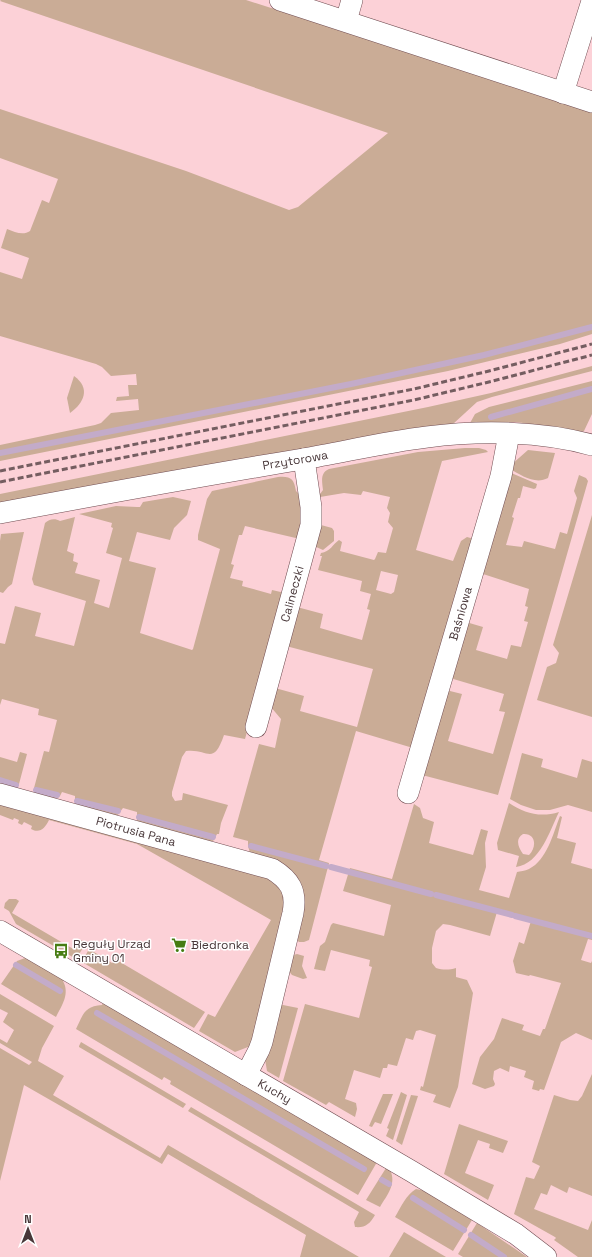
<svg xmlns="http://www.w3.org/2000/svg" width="592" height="1257" font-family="'Space Grotesk',sans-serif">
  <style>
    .green { fill: #caac96; fill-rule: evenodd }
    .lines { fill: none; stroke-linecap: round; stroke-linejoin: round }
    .stream { stroke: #c3abc9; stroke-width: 6 }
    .street-casing { stroke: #704c51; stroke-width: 22 }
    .street { stroke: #fff; stroke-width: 21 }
    .rail { stroke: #745d60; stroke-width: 3; stroke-dasharray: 6 3; stroke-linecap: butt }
    .labels { text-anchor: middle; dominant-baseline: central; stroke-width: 3; stroke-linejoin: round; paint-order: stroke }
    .street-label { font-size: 12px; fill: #483739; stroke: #fff }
    .poi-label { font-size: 12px; fill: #483739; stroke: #fff; text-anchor: start }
  </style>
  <rect width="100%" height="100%" fill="#fcd1d7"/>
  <g class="green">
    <path d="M1,0H246L592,111V334L560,344L448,371L0,461V445L95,425L101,423L111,413L139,410L138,399L116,401L117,397L129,396L128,385H137L136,374L111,376L102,367L96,364L0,336V272L22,279L29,258L1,248L7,229C15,232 23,236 30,231L42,200L49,203L58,179L0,158V109L186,171L289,210L298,207L388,133L0,1Z"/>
    <path d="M592,366V371L492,397L477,402L453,424L0,504V494L428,407L491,393Z"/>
    <path d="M74,376C91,388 84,403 70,413L67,398Z"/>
    <path d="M592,381V414L584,431L581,432L559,428L516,422L470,423L475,414L489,407Z"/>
    <path d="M465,448H479L486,450L488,452L442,461L416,550L453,561L461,541L467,537L474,539L413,748L356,731L319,860L329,863L309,940L304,942H299L297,940L302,907L250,853L248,846V841L233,837L259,744L275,748L281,719L270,706L275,688L304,696L300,711L357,727L373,669L286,646L297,607L323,614L320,628L362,640L370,610L367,609L371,594L360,591L362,581L318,570L322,556H320L321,553C330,552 333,544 339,540L342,542L340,551L374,560L375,559L378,552L386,553L393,528L388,522L390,513L387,508L390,497L363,491L361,495L344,493L320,497V494L323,490C322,481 320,473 329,469L418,452ZM381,571L398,575L394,592L391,594L376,590Z"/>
    <path d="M528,450L555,453L548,478C535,485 521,475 510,469L511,465Z"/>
    <path d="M509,472L537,484L536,488L534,489L523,486L520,498H518L512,517L514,518L506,545L522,547L524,541L555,549L560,532L567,534L577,498L574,491L579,475L586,478L588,481L498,795L422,775L446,690L462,694L448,741L493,754L505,712L499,711L504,694L450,678L466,622L483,627L476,650L507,659L511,645L521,647L528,622L524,621L528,607L525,606L529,589L480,573Z"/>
    <path d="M278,477C291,476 294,479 296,491L302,497L300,539L245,526L242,535H239L231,564L234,565L230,578L243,581L242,586L271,594L272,590L285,593L245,739L224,735C213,767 208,748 186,751L182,757L172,792V796L175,801L182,800L183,793L228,805L221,823L219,834H217L214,840L211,842L139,824L137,820V812L123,808L117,816L76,805L75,801V796L62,792L60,796L55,800L34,794V788L44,751L49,752L57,720L38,715L39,709L2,699L0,705V643L5,644L15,606L41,613L35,636L74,646L86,601L34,585L32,579L45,523C49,519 55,518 60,521L75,517L67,551L74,554L73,561L78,563L75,573L100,580L94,603L109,608L122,558L106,553L113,528L111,527L112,523L79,514L116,506L137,507H140L143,502L173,497L191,501L187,515L174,528L170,540L137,532L129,561L156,568L140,633L192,650L193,649L220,549L198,540V535L207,499L212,491Z"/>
    <path d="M592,515V717L537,700L547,667L556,663L559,653L553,645Z"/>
    <path d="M321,525L332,528L334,531V541L323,550L314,546Z"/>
    <path d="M24,532L12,584L8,587L3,593L0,592V541L1,534Z"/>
    <path d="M20,752L27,754L19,784L16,788L0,787V757L17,762Z"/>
    <path d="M522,753L543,759L541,767L577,778L582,759L592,762V812L568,805L550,810H536L521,805L510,799Z"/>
    <path d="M0,801L266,875L280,884L286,901L252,1044L248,1047L235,1052L199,1031L208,1014L215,1017L271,920L137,844L49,820C45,828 40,834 31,829L32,826L24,822L22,825L18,823L19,820L14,818L13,820L0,815Z"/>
    <path d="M509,803C524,813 540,818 559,812C550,830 540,864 516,867L519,856L498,850L497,843ZM523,834C536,833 537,847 529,855L523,854C518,847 515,839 523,834Z"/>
    <path d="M414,804L420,808L423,818L434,822L429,843L473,855L481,829L488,831L485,843L486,867L479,890L509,898L517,872C520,871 525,871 529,869C547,860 553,834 560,816L562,817L557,838L576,843L571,863L592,869V940L588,939L581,960L591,963L592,961V1040L576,1033L561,1042L544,1090L540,1089L539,1091L532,1089L534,1081L524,1077L526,1071L510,1066L509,1072L500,1068L494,1071L493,1079L495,1084L494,1086L485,1089L472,1084L480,1057L494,1039L502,1018L524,1025L522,1030L540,1036L543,1029H545L561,983L530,975L529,976L516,973L513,961L519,942L524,944L531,921L497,912L490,936L450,925L443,924L436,931L432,948V963L436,968C443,970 449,970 456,968V977L467,980L473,993L458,1087L450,1108L433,1102L436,1095L420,1090L421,1086L423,1087L436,1035L420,1030L416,1031L413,1040L406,1038L397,1066L388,1064L387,1068H383L380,1078L354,1070L345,1099L356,1103L357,1109L355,1117L329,1102L326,1105L283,1081L305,1004L359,1018L372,967L369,966L370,960L331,950L325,971L314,969L320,946L325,942L331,925L333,923L384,936L391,905L343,891L350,868L392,879Z"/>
    <path d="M9,899H16L19,901L12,913L75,950L81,940L86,943L76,959L16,924L9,911L4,908L5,903Z"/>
    <path d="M89,949L112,963L115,959L205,1012L194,1028L82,962Z"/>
    <path d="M297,954L304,956L302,966L307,978L303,979L292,975L287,969L290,956Z"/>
    <path d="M25,958L30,959L65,980L63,981C70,994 62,1005 56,1017L1,984L17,961Z"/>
    <path d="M0,994L54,1026L42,1048L38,1061L64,1076L53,1095L160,1158L168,1145L359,1257H300L306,1235L168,1154L162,1164L24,1085L0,1181V1048L29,1065L32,1062L0,1043V1039L7,1043L14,1030L3,1022L8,1013L0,1009Z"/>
    <path d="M103,1003L377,1162L358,1195L170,1084L171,1081L164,1077L162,1080L76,1029C83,1015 84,1006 102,1005Z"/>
    <path d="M278,1004L298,1008L279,1078L267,1071L265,1059Z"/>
    <path d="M81,1042L186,1104L183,1108L79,1047V1046Z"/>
    <path d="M592,1074V1196L569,1187L567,1193L551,1185L547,1195L541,1193L534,1209L588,1230L592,1220V1257H578L554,1240L556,1238L555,1237L514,1214L526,1177L534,1179L540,1166L532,1162L554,1095L570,1100L578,1101L582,1096Z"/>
    <path d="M401,1092L407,1095L393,1140L386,1136L389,1129L387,1128Z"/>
    <path d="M383,1094H393L381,1124L375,1122L372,1127L369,1126Z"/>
    <path d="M411,1095L418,1096L402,1145L396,1141Z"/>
    <path d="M191,1107L375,1215C370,1224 365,1228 355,1227L354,1222L359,1212L188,1111Z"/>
    <path d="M459,1124L508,1141L503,1153L489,1148L490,1144L478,1140L465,1173L494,1185L488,1200L444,1174Z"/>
    <path d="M386,1168L390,1170C397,1184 387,1195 380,1207L366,1200Z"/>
    <path d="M416,1189L426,1191L472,1220L453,1251L395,1217C401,1207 406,1195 416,1189Z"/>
    <path d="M477,1223L527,1257H463L458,1254Z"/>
    <path d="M404,1232L446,1257H389Z"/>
  </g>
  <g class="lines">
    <g class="stream">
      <path d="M491,417L592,389"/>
      <path d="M0,453L351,384L484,355L592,327"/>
      <path d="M0,780L16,785"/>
      <path d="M36,790L57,795"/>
      <path d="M77,801L118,811"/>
      <path d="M139,817L213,837"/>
      <path d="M251,846L326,866"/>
      <path d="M331,867L431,894"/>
      <path d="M436,895L512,915"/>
      <path d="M515,916L592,936"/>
      <path d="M16,965L60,991"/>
      <path d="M97,1013L364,1169"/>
      <path d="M382,1180L389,1184"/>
      <path d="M413,1198L464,1230"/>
      <path d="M471,1235L504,1257"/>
    </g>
    <g class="street-casing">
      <g id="street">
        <path d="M280,0L592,102"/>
        <path d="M346,21L352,0"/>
        <path d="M563,93L592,1"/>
        <path id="s1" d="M0,513C101,494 201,476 303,459C344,452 385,442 427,437C480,430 541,431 592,445"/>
        <path id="s2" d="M256,727L311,525V507L304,459"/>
        <path id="s3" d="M408,793L501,476L509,434"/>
        <path id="s4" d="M0,794L272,869C290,880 297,891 293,913L262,1042L259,1050L246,1075"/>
        <path id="s5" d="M0,931L411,1171L516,1234L546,1257"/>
      </g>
    </g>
    <use href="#street" class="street"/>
    <g class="rail">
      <path d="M0,471L414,389L489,371L592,344"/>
      <path d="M0,482L414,400L493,381L592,355"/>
    </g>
  </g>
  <defs>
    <g id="supermarket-bare" transform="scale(1.2)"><path d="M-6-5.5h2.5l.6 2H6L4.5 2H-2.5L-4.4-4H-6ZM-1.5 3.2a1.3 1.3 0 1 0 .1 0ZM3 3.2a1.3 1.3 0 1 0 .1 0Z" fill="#467c12" stroke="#fff" stroke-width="2.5" paint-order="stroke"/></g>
    <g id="bus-bare" transform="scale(1.2)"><path d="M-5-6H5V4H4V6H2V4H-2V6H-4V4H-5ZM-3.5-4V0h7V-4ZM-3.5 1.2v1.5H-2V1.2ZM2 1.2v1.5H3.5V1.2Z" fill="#467c12" stroke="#fff" stroke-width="2.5" paint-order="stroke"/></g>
  </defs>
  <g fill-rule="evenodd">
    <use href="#supermarket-bare" x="179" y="945"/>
    <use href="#bus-bare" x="61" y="951"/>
  </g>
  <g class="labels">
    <g class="street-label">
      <text stroke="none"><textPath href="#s1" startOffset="300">Przytorowa</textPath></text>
      <text stroke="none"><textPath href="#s2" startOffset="138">Calineczki</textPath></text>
      <text stroke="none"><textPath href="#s3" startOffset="187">Baśniowa</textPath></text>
      <text stroke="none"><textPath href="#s4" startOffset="141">Piotrusia Pana</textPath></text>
      <text stroke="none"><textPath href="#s5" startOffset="318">Kuchy</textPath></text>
    </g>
    <g class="poi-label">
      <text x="73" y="944">Reguły Urząd<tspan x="73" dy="14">Gminy 01</tspan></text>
      <text x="191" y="945">Biedronka</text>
    </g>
  </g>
  <g transform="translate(28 1229)" stroke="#ffffff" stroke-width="3" paint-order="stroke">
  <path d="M0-3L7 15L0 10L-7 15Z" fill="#483739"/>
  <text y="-6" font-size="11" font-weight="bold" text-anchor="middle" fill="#483739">N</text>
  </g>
</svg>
